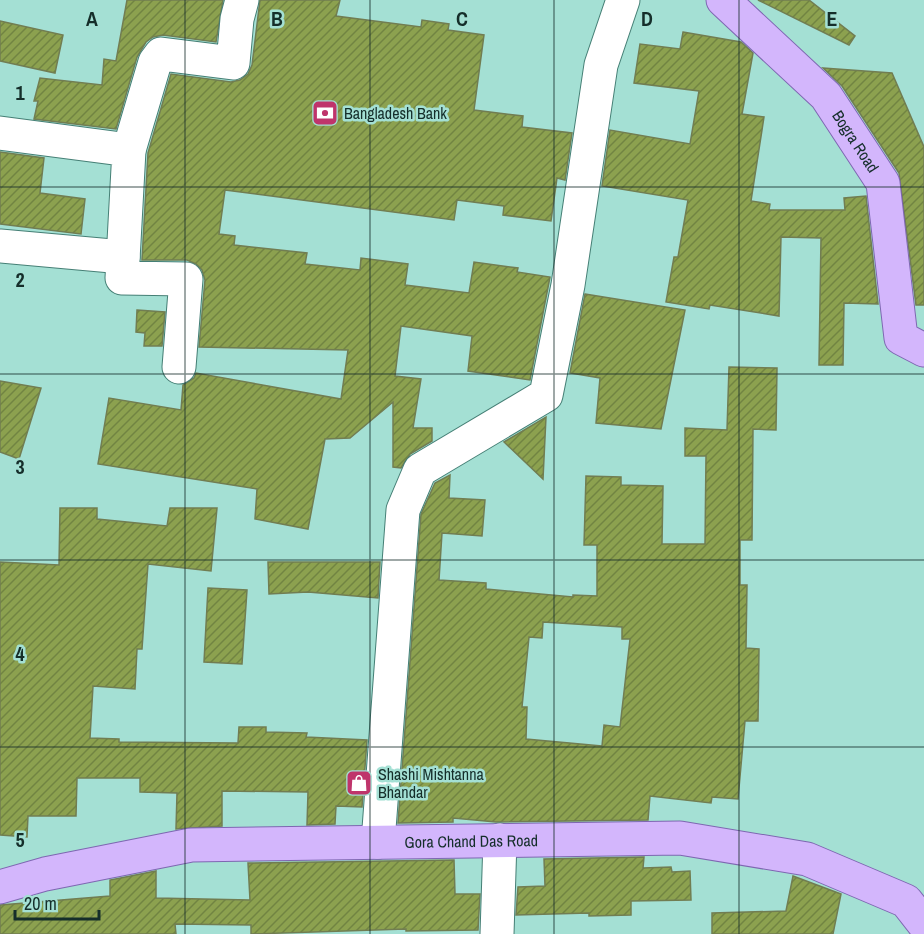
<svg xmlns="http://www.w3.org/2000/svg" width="924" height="934" font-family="'Archivo Narrow',sans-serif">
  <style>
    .building { fill: url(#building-hatch); stroke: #717d52; stroke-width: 1.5; fill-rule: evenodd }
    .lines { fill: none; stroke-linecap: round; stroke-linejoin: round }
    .minor-casing { stroke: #457f75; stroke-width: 35 }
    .major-casing { stroke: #7e67b1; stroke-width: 35 }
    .minor { stroke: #fff; stroke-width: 33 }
    .major { stroke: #d3b6fc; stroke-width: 33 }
    .grid { fill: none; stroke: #152e2a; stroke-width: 1.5; stroke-opacity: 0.55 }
    .labels { text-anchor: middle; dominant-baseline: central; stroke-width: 5; stroke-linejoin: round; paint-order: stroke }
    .poi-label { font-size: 16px; fill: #152e2a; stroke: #a4e0d4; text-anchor: start }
    .street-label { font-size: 16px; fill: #152e2a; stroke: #a4e0d4 }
    .grid-label { font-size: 20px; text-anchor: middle; font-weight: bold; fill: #152e2a; stroke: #a4e0d4; stroke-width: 5; stroke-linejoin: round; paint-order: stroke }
  </style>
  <defs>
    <pattern id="building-hatch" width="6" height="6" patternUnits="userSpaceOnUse" patternTransform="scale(1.5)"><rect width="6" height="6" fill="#8ca14f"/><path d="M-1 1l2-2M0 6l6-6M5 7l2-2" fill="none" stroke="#718442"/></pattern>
  </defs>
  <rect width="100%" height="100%" fill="#a4e0d4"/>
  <g class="building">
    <path d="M127,0H223L216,42L163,35L153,37L146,42L137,57L116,129L34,119L38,101H34L40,78L102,85L104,59L116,61Z"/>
    <path d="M260,0H340L336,16L421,27L422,20L449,24L448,30L484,35L474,110L523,116L522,127L572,133L565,180L557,178L551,221L503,215L504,206L457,200L454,220L225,190L219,234L235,236L234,245L307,253L305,264L360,270L361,258L408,264L405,285L469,293L474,262L518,268L517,272L550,277L530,380L468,371L472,336L401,326L395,376L421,379L413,428H432V441L410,454L401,468L393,467V402L350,438L325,439L308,529L255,519L257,489L98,464L109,398L181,410L183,385L194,378L196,373L341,399L348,350L199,347L205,280L202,270L196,264L187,260H142L148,153L171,74L231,82L240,80L248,74L252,65Z"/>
    <path d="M758,0H809L855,36L849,45Z"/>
    <path d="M0,21L63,35L55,73L0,61Z"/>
    <path d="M683,32L741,42L753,53L742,114L764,117L751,201L770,204L769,210H845L844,198L866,196L878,304L844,303L843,365H819L821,238L781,237L779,316L710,305L709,309L666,302L674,257H678L688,200L602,186L610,130L690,144L699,91L634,83L640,44L680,49Z"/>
    <path d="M823,68L892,73L924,147V305H916L899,173L842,86Z"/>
    <path d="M0,152L44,158L40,193L85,199L81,234L0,224Z"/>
    <path d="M585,294L685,310L661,429L596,423L600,378L570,373Z"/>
    <path d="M137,310L165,312L162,346H144L145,333L136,332Z"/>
    <path d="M729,367L777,368L776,430L753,429L752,540H740V585H747L746,648L759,649L758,721H745L738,799L712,797L711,803L650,796L648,820L496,822L453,818V822L398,823L421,514L435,483L450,475L449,498L485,500L482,536L442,533L439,580L486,583V589L573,597V595L597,596V545H584L586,476L621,477V485L663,486L662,544H705L706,456H685V428L727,430ZM543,622L622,627V639H630L620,727L604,725L602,746L526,739L527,707H522L529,637L542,638Z"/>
    <path d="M0,381L41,388L19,459L0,452Z"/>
    <path d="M546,417L543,479L504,442Z"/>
    <path d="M60,508H97V519L167,526L170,508H217L211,571L148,564L142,649H137L135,689L93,686L90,738L119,739V742L238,743L239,727H266V732L307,733L306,737L367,740L362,807L336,806L335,824L307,825L308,792L222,791V826L176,829L177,793L140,792V778H77L76,816H28L27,837L0,835V562L59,565Z"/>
    <path d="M268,562H380L378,598L308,592L269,594Z"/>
    <path d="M208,588L247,590L242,664L204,662Z"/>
    <path d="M644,857L643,868L671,867L672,872L690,871L691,900L631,901V915L589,916V913L516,915L518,887L545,886L544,859Z"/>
    <path d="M454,860L455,894H480L478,930L406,931V929L251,934V925L175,924L176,934H0V905L110,896V880L156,871V898L250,900L248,863Z"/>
    <path d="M793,876L841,894L833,934H712V913L786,911Z"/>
  </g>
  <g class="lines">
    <g class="minor-casing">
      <g id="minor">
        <path d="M0,133L129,150L122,278L186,279L179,367"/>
        <path d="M129,150L155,62L161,54L233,63L237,19L242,0"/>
        <path d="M0,246L123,257"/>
        <path d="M378,842L403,510L420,470L546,395L568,285L601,65L623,0"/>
        <path d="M497,934L500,840"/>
      </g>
    </g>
    <g class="major-casing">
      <g id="major">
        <path id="s1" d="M723,0L826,96L883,183L901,338L924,350"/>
        <path id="s2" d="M0,887L45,874L191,845L680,838L807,859L906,901L924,924"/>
      </g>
    </g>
    <use href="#minor" class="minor"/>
    <use href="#major" class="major"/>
  </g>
  <path class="grid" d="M185,0V934M370,0V934M554,0V934M739,0V934M0,187H924M0,374H924M0,560H924M0,747H924"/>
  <defs>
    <g id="bank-square" transform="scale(1.35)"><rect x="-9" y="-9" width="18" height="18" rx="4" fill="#bf346b" stroke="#a4e0d4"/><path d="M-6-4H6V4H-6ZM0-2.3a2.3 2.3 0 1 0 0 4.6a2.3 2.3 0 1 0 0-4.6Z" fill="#fff"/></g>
    <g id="shop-square" transform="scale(1.35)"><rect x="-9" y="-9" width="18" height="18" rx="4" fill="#bf346b" stroke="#a4e0d4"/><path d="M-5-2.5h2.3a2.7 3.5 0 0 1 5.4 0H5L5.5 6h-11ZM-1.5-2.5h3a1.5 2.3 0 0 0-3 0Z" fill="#fff"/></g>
  </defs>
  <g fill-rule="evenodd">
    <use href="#bank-square" x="325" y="113"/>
    <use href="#shop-square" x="359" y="783"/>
  </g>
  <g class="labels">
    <g class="poi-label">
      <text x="344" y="113">Bangladesh Bank</text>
      <text x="378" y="774">Shashi Mishtanna<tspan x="378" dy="18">Bhandar</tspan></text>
    </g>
    <g class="street-label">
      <text stroke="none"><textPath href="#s1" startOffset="195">Bogra Road</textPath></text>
      <text stroke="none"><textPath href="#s2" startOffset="476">Gora Chand Das Road</textPath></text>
    </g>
  </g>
  <g class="grid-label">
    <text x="92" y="26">A</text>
    <text x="277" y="26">B</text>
    <text x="462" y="26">C</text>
    <text x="647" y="26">D</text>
    <text x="832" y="26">E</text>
    <text x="20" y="100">1</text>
    <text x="20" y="287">2</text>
    <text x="20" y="474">3</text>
    <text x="20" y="661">4</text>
    <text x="20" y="847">5</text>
  </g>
  <path d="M15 910v9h84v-9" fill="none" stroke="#152e2a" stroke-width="3"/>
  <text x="24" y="910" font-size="18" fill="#152e2a" stroke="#a4e0d4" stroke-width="4.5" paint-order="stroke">20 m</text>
</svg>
